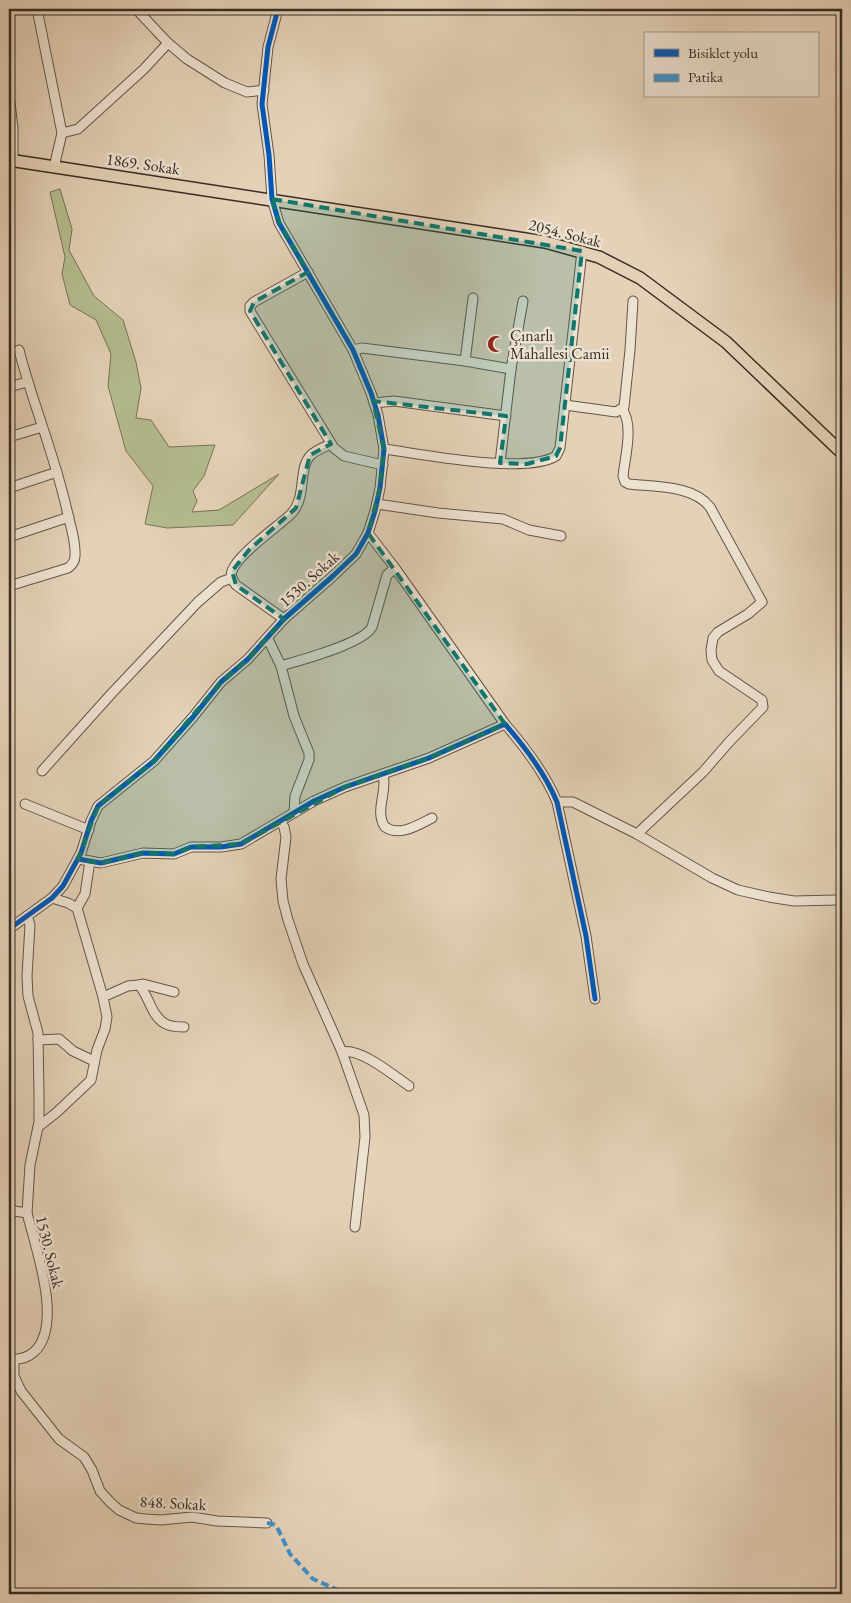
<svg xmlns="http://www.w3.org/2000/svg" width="851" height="1603" font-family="'EB Garamond',serif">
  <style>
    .green { fill: #b4bc8e; stroke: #767458 }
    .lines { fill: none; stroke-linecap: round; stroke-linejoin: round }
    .minor-casing { stroke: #625648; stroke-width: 11 }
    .major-casing { stroke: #372d23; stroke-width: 14 }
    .minor { stroke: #ede1d0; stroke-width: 9 }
    .major { stroke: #e4d1b7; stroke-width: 11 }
    .quiet { stroke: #3d90cb; stroke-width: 4; stroke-dasharray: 8 4; stroke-linecap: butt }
    .cycleway-casing { stroke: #ede1d0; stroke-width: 8 }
    .cycleway { stroke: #0057b8; stroke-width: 5 }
    .marked { fill: #0f766e; fill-opacity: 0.2; stroke: #0f766e; stroke-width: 4; stroke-dasharray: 10 6; stroke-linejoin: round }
    .labels { text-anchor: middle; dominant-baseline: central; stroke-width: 5; stroke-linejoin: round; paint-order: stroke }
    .street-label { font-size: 16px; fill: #372d23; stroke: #ede1d0 }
    .poi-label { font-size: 16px; fill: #372d23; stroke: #ede1d0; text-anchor: start }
  </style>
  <rect width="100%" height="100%" fill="#e4d1b7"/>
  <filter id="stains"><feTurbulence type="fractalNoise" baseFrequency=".004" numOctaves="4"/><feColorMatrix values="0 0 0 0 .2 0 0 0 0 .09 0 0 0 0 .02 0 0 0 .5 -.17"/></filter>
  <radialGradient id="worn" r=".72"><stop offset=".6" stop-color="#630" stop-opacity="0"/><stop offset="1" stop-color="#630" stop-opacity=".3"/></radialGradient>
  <path class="green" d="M60,189L72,229L69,250L94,296L123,320L136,362L141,388L136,418L151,420L169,447L215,445L204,476L193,491L197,501L192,512L219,510L279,474L233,525L167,528L145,524L153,486L126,451L108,386L111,354L96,320L70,305L62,274L65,257L50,192Z"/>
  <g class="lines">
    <g class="minor-casing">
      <g id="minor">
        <path d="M37,9L62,133L54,167"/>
        <path d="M136,9L168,43L187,59L225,83L247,92L264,90"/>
        <path d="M9,94L13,128V161"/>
        <path d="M62,133L78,129L144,69L168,43"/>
        <path d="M308,272L254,302L250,306V311L334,448L344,456L383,465"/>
        <path d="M353,350L362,348L465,361L511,369L500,463"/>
        <path d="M465,361L473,298"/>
        <path d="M511,369L523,301"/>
        <path d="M9,387L27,382"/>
        <path d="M374,403L394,401L506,416"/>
        <path d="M565,405L616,412L624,407L630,350L633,301"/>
        <path d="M622,409C634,425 625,457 623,476L625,482L629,484C655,487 693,485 710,507L762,602L748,614L718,632L713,638L711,650L712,660L719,671L762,700L763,707L730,741L703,772L637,834"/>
        <path d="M9,437L42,427"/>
        <path d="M384,449C422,454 525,475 556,456L560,448L582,251"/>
        <path d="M9,488L57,472"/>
        <path d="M377,504L438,513L503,519L529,530L561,536"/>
        <path d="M368,533L395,568L505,724"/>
        <path d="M9,537L69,517"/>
        <path d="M9,586L68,568C72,565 75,562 75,556C76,542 71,528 68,515C56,458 33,405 19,350"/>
        <path d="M284,619L236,585C233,581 230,576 232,571C238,554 276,528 290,515C308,498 297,468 311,455C316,450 324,447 331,444"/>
        <path d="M268,639L281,666L294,716L309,753V760L295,796L294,813"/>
        <path d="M281,666C300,660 363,644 372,627L387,575L395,568"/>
        <path d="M42,771L112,693L198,602L221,582L232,578"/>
        <path d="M383,774C388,791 374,811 385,827C400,837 418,825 432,818"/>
        <path d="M557,802H573L637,834L712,878L738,890L769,897L794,901L837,900"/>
        <path d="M25,804L89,830"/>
        <path d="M280,821L284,827L286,837L281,879L283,901L288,920L303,964L342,1052L364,1115L365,1137L355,1227"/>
        <path d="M78,859L101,863L143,853L174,854L191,847H221L241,844L314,801L345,787L429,758L505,724C525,747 545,773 557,802L586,936L595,999"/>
        <path d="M77,908L85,894L90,861"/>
        <path d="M9,929L52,898L63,886L81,853L91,821L98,806L154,761L193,717L221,682L248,659L284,619L333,576L356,554L368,533L375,511L380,488L384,449L378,415L371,393L353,350L279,223L272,199L269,155L262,104L268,47L278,9"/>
        <path d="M139,985L143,984L174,992"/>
        <path d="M103,997L128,986L139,985C149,996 151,1015 164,1023C170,1027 178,1027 184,1027"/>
        <path d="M38,1040L59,1039L73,1051L94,1061"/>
        <path d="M342,1052C361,1048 393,1075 409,1086"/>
        <path d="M38,1127L56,1113L91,1080L97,1050L105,1029L107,1017L103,997L77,908L68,903L52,898"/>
        <path d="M9,1206L14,1211L27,1213C35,1246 64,1325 34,1352C27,1358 18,1360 9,1359"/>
        <path d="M27,1213L30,1165L39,1122V1097L38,1033L28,996L27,976L30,925L27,916"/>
        <path d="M14,1360V1376L21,1391L59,1439L84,1457L92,1470L100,1491L110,1502L119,1510L136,1518L146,1519L161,1520L192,1517L217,1521L267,1523"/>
      </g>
    </g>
    <g class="major-casing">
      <path id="major" d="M9,160L545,242L599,257L640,278L726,342L842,453"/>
    </g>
    <use href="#minor" class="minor"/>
    <use href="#major" class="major"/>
    <path class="quiet" d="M267,1523L273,1524L277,1527L290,1554L313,1579L338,1590L372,1594"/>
    <g class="cycleway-casing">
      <g id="cycleway">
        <path d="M78,859L101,863L143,853L174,854L191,847H221L241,844L314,801L345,787L429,758L505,724C525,747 545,773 557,802L586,936L595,999"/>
        <path d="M9,929L52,898L63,886L81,853L91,821L98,806L154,761L193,717L221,682L248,659L284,619L333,576L356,554L368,533L375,511L380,488L384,449L378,415L371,393L353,350L279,223L272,199L269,155L262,104L268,47L278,9"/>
      </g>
    </g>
    <use href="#cycleway" class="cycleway"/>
  </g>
  <path class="marked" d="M272,199L582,251L560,448L556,456L527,464L500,463L506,416L373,401L384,449L380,488L368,533L505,724L429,758L345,787L241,844L191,847L174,854L143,853L101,863L78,859L98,806L154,761L221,682L248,659L284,619L236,585L232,571L249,550L296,508L310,455L331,444L250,311L254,302L308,272L279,223Z"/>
  <defs>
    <g id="mosque-bare" transform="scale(1.35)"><path d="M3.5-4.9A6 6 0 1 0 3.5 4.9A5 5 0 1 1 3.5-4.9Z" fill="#8f2418" stroke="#ede1d0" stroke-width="2.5" paint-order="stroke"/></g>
  </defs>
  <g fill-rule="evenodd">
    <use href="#mosque-bare" x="496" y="344"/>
  </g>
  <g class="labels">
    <g class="street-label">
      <text transform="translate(143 164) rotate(8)">1869. Sokak</text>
      <text transform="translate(565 233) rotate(14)">2054. Sokak</text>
      <text transform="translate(309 579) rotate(-42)">1530. Sokak</text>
      <text transform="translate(50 1252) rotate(76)">1530. Sokak</text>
      <text transform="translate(173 1503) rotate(3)">848. Sokak</text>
    </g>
    <g class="poi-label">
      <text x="510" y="335">Çınarlı<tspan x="510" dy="18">Mahallesi Camii</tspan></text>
    </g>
  </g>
  <rect width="851" height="1603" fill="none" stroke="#e4d1b7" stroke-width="30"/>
  <rect x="10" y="10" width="831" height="1583" fill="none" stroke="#372d23" stroke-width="2.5"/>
  <rect x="15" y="15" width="821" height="1573" fill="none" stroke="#372d23"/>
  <rect x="644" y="32" width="175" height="65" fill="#ede1d0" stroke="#a4998b"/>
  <rect x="654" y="49" width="25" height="8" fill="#0057b8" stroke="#a4998b"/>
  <text x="688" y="58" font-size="15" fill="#372d23">Bisiklet yolu</text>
  <rect x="654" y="74" width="25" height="8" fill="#3d90cb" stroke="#a4998b"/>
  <text x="688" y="82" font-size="15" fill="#372d23">Patika</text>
  <rect width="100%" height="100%" filter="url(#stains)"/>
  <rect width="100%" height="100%" fill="url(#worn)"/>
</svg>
